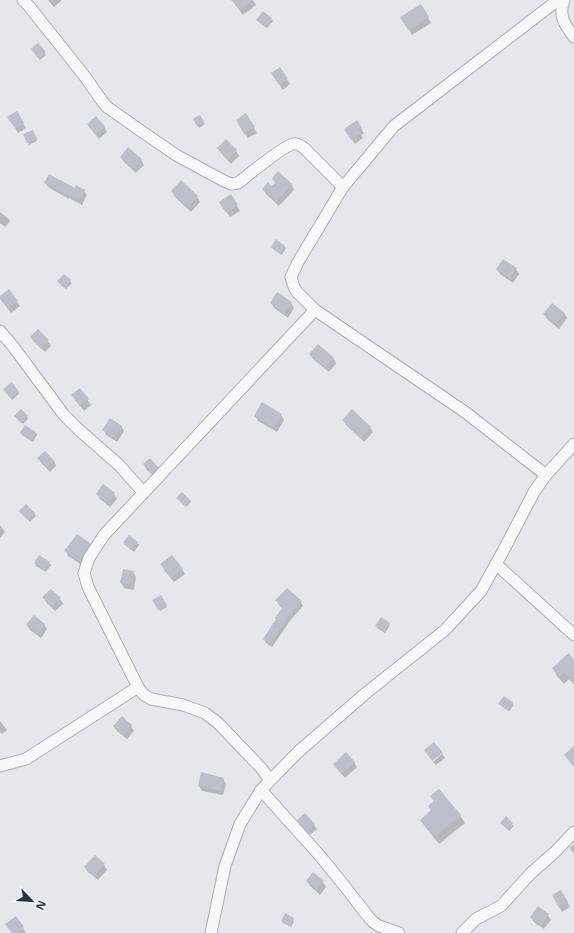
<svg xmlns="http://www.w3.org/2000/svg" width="574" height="933" font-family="'Noto Sans',sans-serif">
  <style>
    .shadow { fill: #0003 }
    .building { fill: #bbc0ca }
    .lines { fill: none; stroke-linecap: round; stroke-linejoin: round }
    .minor-casing { stroke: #a9aeb7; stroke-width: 13 }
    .minor { stroke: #f7f8fa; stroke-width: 11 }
  </style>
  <rect width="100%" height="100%" fill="#e4e7ec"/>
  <g class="shadow">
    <path d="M48,0H61V1L54,7Z"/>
    <path d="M232,0H253L256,5L243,15Z"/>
    <path d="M421,5L431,23L412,35L402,17Z"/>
    <path d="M263,13L271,19L273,21L267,28L259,22L257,20Z"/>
    <path d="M38,44L46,55L40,60L33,51Z"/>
    <path d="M280,69L290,84L283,90L275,79Z"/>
    <path d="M16,112L26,128L18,133L9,117Z"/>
    <path d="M246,115L257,133L248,138L237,120Z"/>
    <path d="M200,116L205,124L199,128L194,120Z"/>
    <path d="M88,125L104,127L107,132L99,139L91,129Z"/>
    <path d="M361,128L364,133L361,135L363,138L355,144L348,134Z"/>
    <path d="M32,131L37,141L29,145L25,134Z"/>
    <path d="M226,140L236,151L239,156L231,164L221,153L218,148Z"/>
    <path d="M121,157L141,160L144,165L136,173L124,162Z"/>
    <path d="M278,172L292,185L294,190L279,206L266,194L263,189L271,187L276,183Z"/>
    <path d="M182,182L197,197L200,202L191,212L175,197L172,192Z"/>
    <path d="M46,183L75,190L84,191L87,195L82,205L69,198V199L48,187Z"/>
    <path d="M231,195L240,211L230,217L220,202Z"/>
    <path d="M0,212L9,219L10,221L5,227L0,223Z"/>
    <path d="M284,246L286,248L282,255L273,249L272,247Z"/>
    <path d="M497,269H516L519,274L513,283L500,274Z"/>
    <path d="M64,275L72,283L66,289L58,281Z"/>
    <path d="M277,293L291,303L294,308L288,318L274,308L271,303Z"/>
    <path d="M3,302H17L20,306L11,313Z"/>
    <path d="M564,313L567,318L559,329L547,319L545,314Z"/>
    <path d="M31,337L48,341L51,346L45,352L34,342Z"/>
    <path d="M318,345L334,359L336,364L329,372L313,359L310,354Z"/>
    <path d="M80,389L91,405L84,411L75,400Z"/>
    <path d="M6,391L18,392L19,394L12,400Z"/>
    <path d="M281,415L284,420L277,432L258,421L255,416Z"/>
    <path d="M27,417L28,419L23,424L17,418Z"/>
    <path d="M343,420L370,427L373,432L364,442L346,425Z"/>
    <path d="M121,426L124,431L117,442L106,435L104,430Z"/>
    <path d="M25,427L36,433L37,435L33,442L22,435L21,433Z"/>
    <path d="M45,452L54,461L56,466L50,472L41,463L39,458Z"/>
    <path d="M144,465L158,467L160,472L155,478L147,470Z"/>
    <path d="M97,494H114L117,499L110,507L100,499Z"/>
    <path d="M179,500H190L191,502L186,507Z"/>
    <path d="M20,512L34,513L36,516L30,522Z"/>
    <path d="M0,525L5,532L0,538Z"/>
    <path d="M77,535L90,544L93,549L82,565L68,556L66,551Z"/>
    <path d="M124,543H137L139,545L134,552L125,545Z"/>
    <path d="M35,563H49L51,565L46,572L36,566Z"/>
    <path d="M182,569L185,574L174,582L164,570Z"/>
    <path d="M133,572L136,577L134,590L124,588L121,583Z"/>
    <path d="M161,596L167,607L160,611L153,600Z"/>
    <path d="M44,597L60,599L63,604L55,611L46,602Z"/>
    <path d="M276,600L301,602L303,606L288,623V624L272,647L266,643L264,639L283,609L279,605Z"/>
    <path d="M389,623L390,625L385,633L377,628L376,626Z"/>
    <path d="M44,624L47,629L41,638L30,630L27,625Z"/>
    <path d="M574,661V685L569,679L564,684L557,676L553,668Z"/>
    <path d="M512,703L514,705L509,711L501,706L500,704Z"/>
    <path d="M0,721L7,730L2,734L0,732Z"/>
    <path d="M114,726H131L134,731L127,739L117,731Z"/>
    <path d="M442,754L445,758L436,765L433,762Z"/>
    <path d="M354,762L357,767L345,778L337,769L335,764Z"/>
    <path d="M223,779L226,784L223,795L202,791L199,786Z"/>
    <path d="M435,802L460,815L465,823L439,844L426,828L421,820L432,811L429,807Z"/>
    <path d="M506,818L514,826L509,831L503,825Z"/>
    <path d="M298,820L314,825L317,829L310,835L301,825Z"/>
    <path d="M574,844V854L570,848Z"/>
    <path d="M95,856L104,865L107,870L98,880L88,872L85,867Z"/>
    <path d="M307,881L323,882L326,887L320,895L310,886Z"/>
    <path d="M561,891L570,907L562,912L553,895Z"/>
    <path d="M548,915L551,920L544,929L534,922L531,917Z"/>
    <path d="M293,919L294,921L291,927L283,923L282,921Z"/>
    <path d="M23,928L26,933H12Z"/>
  </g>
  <g class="building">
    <path d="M231,0H253L240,10Z"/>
    <path d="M421,4L429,17L408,30L400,17Z"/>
    <path d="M263,11L272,18L265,27L256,20Z"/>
    <path d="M38,43L46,52L38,58L31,49Z"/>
    <path d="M280,67L288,79L279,85L271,73Z"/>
    <path d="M17,111L24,123L15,128L7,117Z"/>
    <path d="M246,113L255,127L244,134L236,120Z"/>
    <path d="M200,115L204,122L197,126L193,119Z"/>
    <path d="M96,116L105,127L96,135L87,124Z"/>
    <path d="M357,120L362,128L359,130L361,133L351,140L344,129Z"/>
    <path d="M33,130L37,139L27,143L23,134Z"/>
    <path d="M226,139L237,150L228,160L217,148Z"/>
    <path d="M128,147L142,159L133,169L120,157Z"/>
    <path d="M278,171L292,184L276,202L262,189L268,182L271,186L275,183L272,178Z"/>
    <path d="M49,174L75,188L76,185L85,190L79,201L67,194V195L44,183Z"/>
    <path d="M181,180L198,196L187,208L171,191Z"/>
    <path d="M231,194L238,205L226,213L219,202Z"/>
    <path d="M276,239L285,246L280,253L271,247Z"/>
    <path d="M503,259L517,268L510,279L496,269Z"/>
    <path d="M64,274L71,280L64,288L57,281Z"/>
    <path d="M9,289L18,301L8,309L0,299V296Z"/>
    <path d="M277,292L292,302L284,314L270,303Z"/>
    <path d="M552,303L565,313L556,324L543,314Z"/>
    <path d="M38,329L49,340L41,348L30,337Z"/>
    <path d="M318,344L334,358L326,368L309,354Z"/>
    <path d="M12,382L19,392L10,398L3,389Z"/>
    <path d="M80,388L89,399L80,406L71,395Z"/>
    <path d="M262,402L282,414L274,428L254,416Z"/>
    <path d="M21,409L28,416L21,423L14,416Z"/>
    <path d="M352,409L371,427L361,438L342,420Z"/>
    <path d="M110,418L122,426L114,438L102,430Z"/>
    <path d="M25,425L36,432L32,440L20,433Z"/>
    <path d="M45,451L54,461L47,468L37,458Z"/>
    <path d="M150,458L158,467L152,474L143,464Z"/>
    <path d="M103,484L115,493L107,503L96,494Z"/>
    <path d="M182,492L190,500L185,506L176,498Z"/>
    <path d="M26,504L35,513L28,520L19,511Z"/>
    <path d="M77,534L90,543L79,561L64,551Z"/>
    <path d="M129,535L138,542L132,550L123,543Z"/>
    <path d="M39,555L50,562L45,570L34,563Z"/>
    <path d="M172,555L183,569L171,578L160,564Z"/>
    <path d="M123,569L134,571L131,585L120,583Z"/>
    <path d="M287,588L302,601L286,619H287L270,644L263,639L276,619L275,618L283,607L275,600Z"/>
    <path d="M51,589L61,598L52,607L42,597Z"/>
    <path d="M161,595L167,605L158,610L152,600Z"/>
    <path d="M34,615L45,624L38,634L26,625Z"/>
    <path d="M381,617L390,623L384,632L375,626Z"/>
    <path d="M569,653L574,660V684L564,672L559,677L552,668Z"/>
    <path d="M504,696L513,702L508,710L498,704Z"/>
    <path d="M122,716L132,725L123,735L113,726Z"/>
    <path d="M434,742L443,753L432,761L424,750Z"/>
    <path d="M574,746V767L564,755Z"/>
    <path d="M346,752L355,762L342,774L333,764Z"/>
    <path d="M201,772L224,778L221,791L198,786Z"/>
    <path d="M439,789L461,815L434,837L420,820L431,810L428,806L434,801L430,796Z"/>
    <path d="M305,813L315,824L307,831L297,820Z"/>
    <path d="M506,816L513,823L507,829L500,823Z"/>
    <path d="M95,855L105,864L94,876L84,867Z"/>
    <path d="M313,872L324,881L316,890L306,881Z"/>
    <path d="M561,890L568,902L559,908L552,895Z"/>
    <path d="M538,906L549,914L541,925L530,917Z"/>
    <path d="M285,913L294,918L290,926L281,921Z"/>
    <path d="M16,916L24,927L16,933H12L5,924Z"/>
  </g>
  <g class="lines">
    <g class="minor-casing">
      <g id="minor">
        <path d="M23,0L28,5L83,74L102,101L107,107L144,133L176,155L224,181L231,184L238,183C247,176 283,146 293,144C297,143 301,146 304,148L343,187"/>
        <path d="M564,0C558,16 565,25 574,37"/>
        <path d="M315,310L297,292L294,287L291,277L298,262L343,187L394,126L558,0"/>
        <path d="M0,331L12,345L64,415L78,429L119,465L143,492"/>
        <path d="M496,564L574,635"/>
        <path d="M0,766L26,759L138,687"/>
        <path d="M270,780L261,768L218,723L205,713L183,705L151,699L143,694L138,687L88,587L84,573L89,558L104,535L315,310L465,412L546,475"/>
        <path d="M261,790L321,857L346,888L367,915L373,922L379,926L399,933"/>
        <path d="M211,933L225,866L240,824L261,790L298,752L366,693L445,630L481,591L501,555L534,492L546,475L574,444"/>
        <path d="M462,933L476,919L501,906L531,873L555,852L574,832"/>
      </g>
    </g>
    <use href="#minor" class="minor"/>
  </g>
  <g transform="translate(32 901) rotate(115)" stroke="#f4f6f9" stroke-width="3" paint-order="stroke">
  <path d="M0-3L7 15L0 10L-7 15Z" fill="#2b3445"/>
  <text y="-6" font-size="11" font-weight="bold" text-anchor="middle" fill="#2b3445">N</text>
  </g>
</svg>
